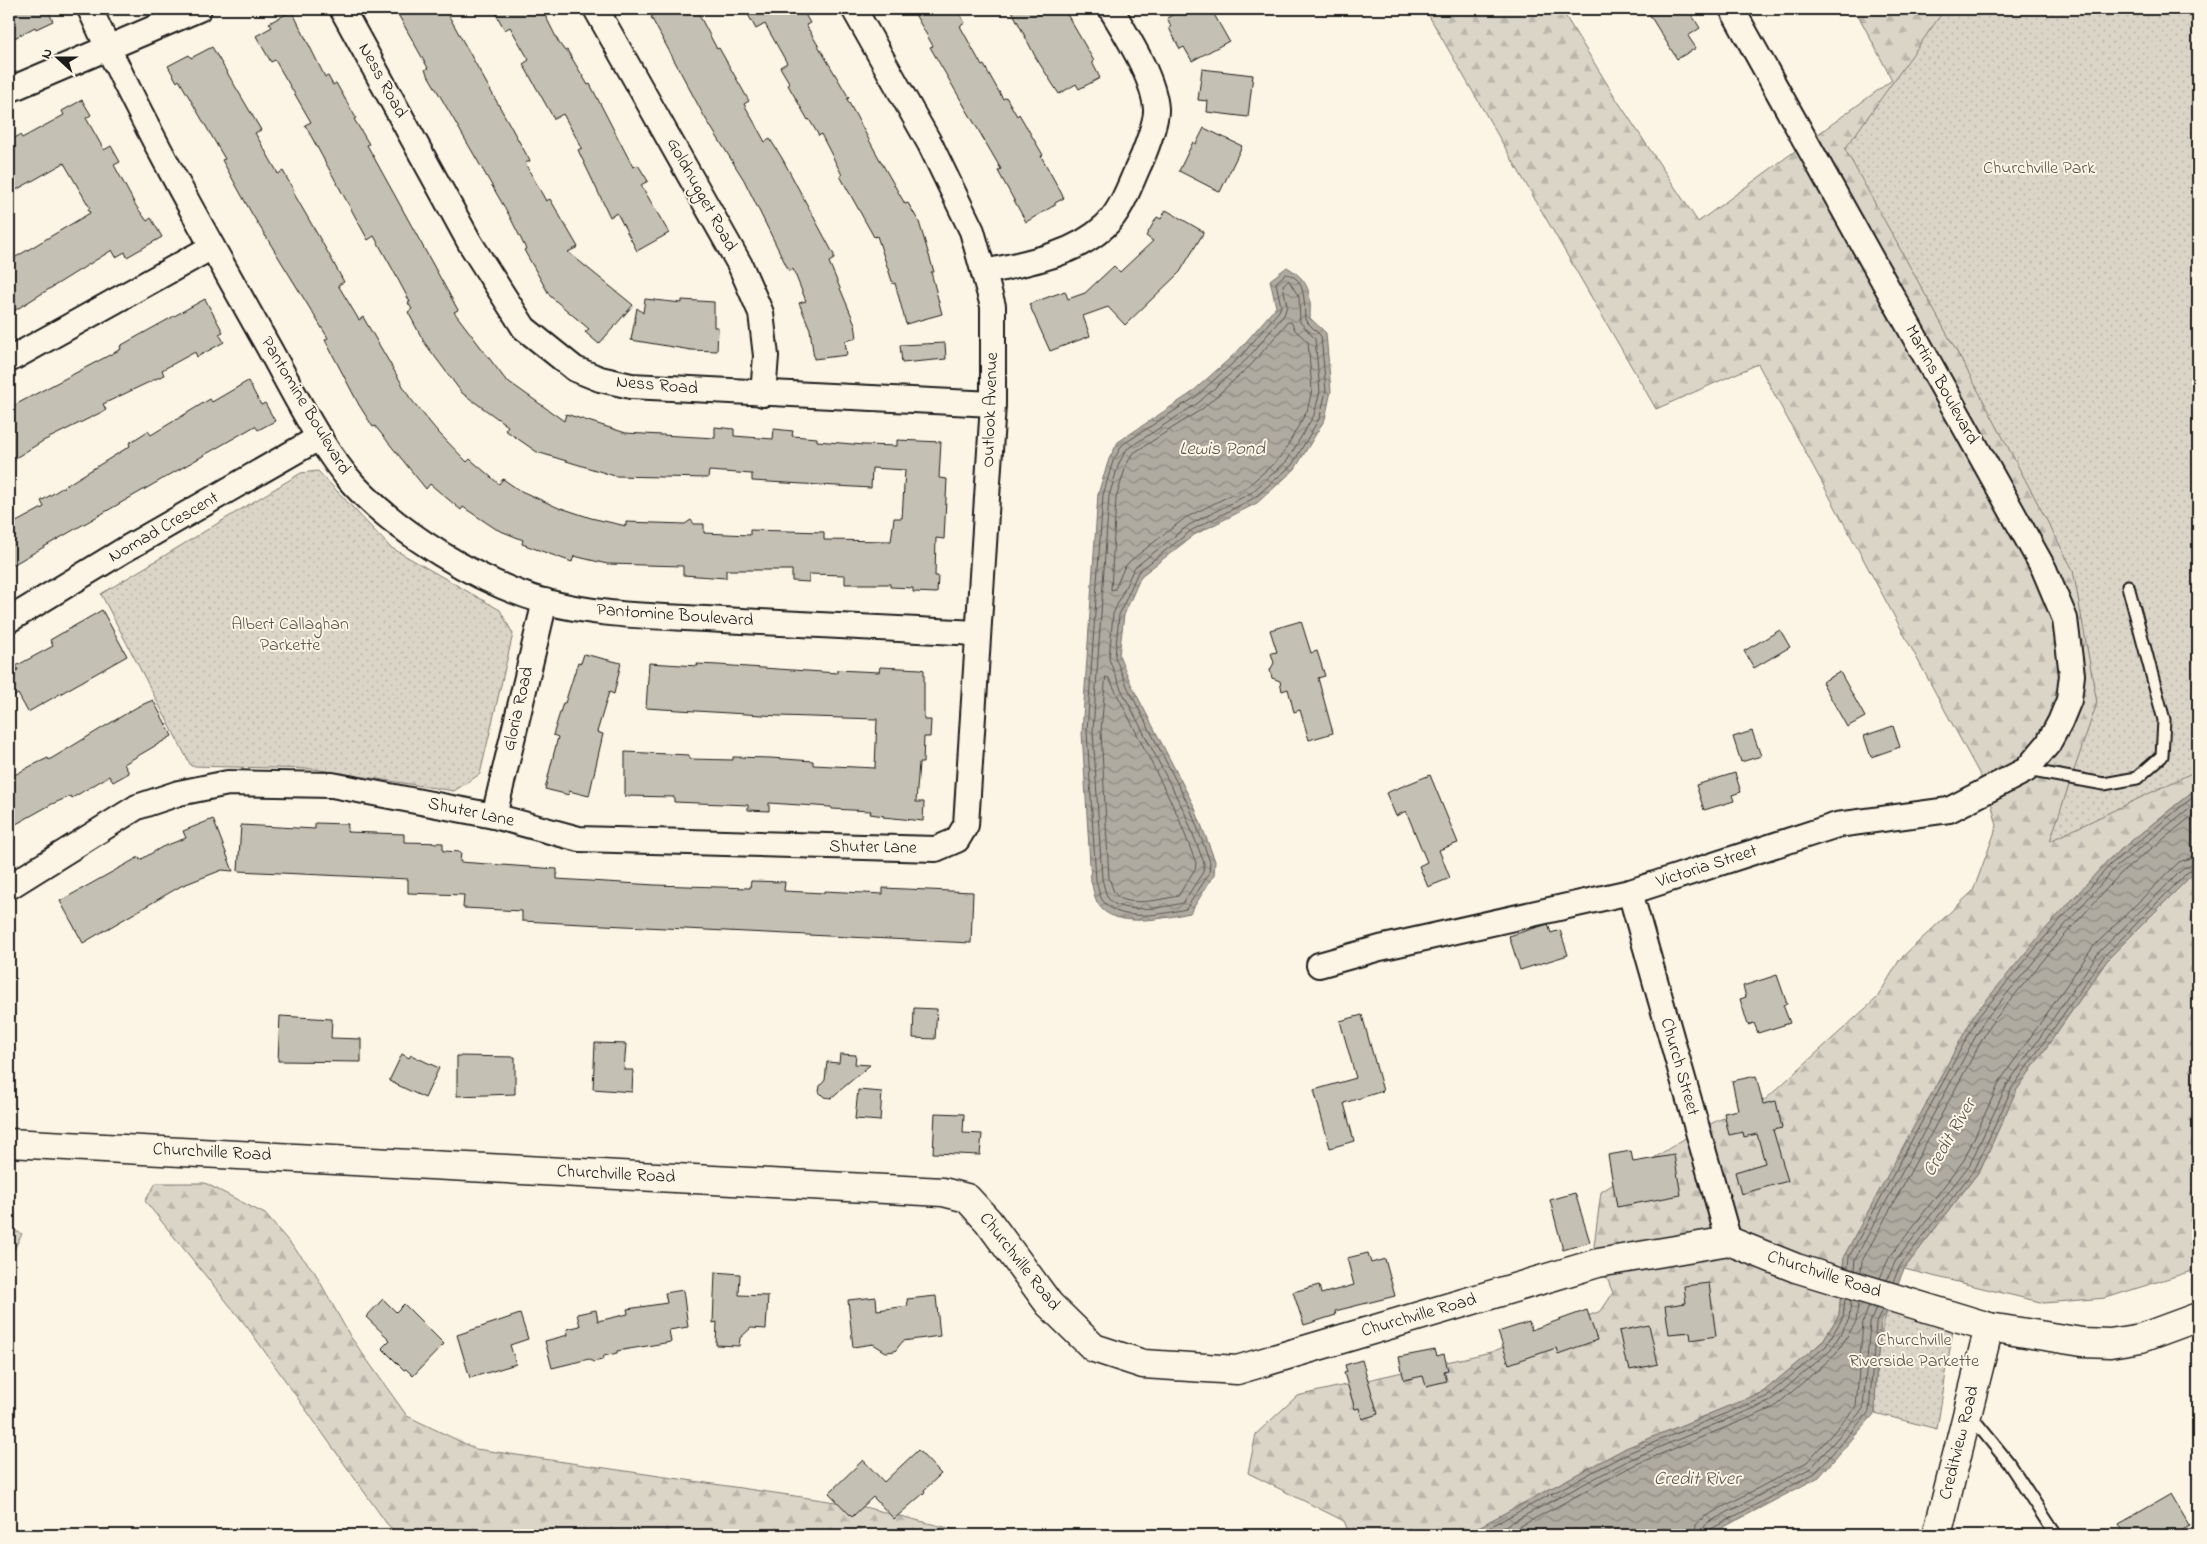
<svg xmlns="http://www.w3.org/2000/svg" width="2207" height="1544" font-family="'Indie Flower',sans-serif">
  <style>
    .forest { fill: url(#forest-firs); stroke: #7c7872 }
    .park { fill: url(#park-dots); stroke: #7c7872 }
    .water { fill: url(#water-waves); stroke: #75726c }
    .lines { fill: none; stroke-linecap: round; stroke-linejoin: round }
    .shore { stroke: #575551; stroke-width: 1 }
    .building { fill: #c4c0b3; stroke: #1c1c1c }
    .lane-casing { stroke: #1c1c1c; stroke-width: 15 }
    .street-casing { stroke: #1c1c1c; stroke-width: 28 }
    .secondary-casing { stroke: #1c1c1c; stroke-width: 31 }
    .lane { stroke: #fcf5e5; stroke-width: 11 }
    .street { stroke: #fcf5e5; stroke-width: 24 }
    .secondary { stroke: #fcf5e5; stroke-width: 28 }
    .labels { text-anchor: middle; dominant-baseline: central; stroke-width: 4; stroke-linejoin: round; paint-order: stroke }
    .street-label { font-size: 18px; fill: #1c1c1c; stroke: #fcf5e5 }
    .park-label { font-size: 18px; fill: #555450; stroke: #fcf5e5 }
    .water-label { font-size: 19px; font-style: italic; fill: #575551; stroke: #fcf5e5 }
  </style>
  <defs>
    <pattern id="forest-firs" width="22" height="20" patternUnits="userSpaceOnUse" patternTransform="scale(1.25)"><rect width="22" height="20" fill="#dbd5c8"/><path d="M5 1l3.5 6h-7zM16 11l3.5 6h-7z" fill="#bbb6ab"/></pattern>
    <pattern id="park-dots" width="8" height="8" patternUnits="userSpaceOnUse" patternTransform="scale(1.25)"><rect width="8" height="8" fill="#dbd5c8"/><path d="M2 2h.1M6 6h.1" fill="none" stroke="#bbb6ab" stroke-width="1.8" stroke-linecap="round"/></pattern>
    <pattern id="water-waves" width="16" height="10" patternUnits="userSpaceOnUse" patternTransform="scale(1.25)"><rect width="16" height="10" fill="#b0aba1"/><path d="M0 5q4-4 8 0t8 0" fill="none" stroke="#8e8a82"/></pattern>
  </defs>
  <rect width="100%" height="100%" fill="#fcf5e5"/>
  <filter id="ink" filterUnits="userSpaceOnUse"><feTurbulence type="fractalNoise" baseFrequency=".02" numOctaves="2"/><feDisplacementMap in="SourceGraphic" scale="10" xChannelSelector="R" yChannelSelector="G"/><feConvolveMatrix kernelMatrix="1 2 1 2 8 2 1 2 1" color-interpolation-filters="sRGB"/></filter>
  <g filter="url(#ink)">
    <g class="forest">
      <path d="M1425,9H1561L1617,100L1698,222L1892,80L1855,9H2198V787L2108,860L1844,1256L1839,1315L1822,1342L1763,1392L1626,1448L1464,1535H1350L1344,1521L1248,1473L1256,1434L1297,1396L1491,1352L1601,1311L1613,1293L1594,1246L1601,1192L1701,1128L1766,1099L1877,998L1900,959L1973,891L1997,826L1988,790L1758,364L1656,409Z"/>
      <path d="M2198,873V1269L2106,1298L2044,1303L1904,1269L1980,1170L2016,1091L2108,959L2191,876Z"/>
      <path d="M156,1183H205L265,1214L314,1271L350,1336L407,1416L476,1449L856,1505L976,1535H398L387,1524L248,1328L145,1201Z"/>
      <path d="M9,1228L22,1234L9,1259Z"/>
    </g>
    <g class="park">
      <path d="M1945,9H2198V770L2050,841L2097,703L2073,570L1973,381L1845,149Z"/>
      <path d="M318,471L390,547L500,610L513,634L480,774L454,791L314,769L191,766L101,594L301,473Z"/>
      <path d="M1891,1302L1953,1330L1937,1429L1875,1413C1876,1375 1876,1337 1891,1302Z"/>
    </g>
    <g class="water">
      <path d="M1287,267C1310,281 1311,293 1310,318L1326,333L1331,391L1325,419L1295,469L1257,503L1194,535L1141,576L1124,615L1119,655L1131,684L1194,806L1215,861L1214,875L1190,913C1165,918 1114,930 1098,904C1094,897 1093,888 1091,881L1082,732L1098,494L1109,459L1118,442L1190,394L1238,351L1276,307L1270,280Z"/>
      <path d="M2198,787V873L2191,876L2108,959L2016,1091L1980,1170L1904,1269L1881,1324L1876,1373L1875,1413L1819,1477L1709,1535L1671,1533L1662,1535H1464L1626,1448L1763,1392L1822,1342L1839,1315L1844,1256L1974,1015L2041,934L2108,860Z"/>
    </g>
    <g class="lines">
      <g class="shore">
        <path d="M1286,274C1307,277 1304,305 1305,320L1321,336L1326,391L1320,417L1292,465L1254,498L1192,530L1138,572L1119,615L1115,657L1127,686L1190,808L1210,862L1209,874L1186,909C1164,914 1120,923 1104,902C1099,897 1098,887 1096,880L1087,731L1103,495L1113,461L1122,445L1194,398L1242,355L1279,311L1281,306L1276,283Z"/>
        <path d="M1289,281L1299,297L1300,322L1315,339L1320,391L1314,415L1287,461L1251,493L1189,525L1134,568L1113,614L1109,659L1121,689L1184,811L1204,863L1203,872L1183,903C1165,907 1120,916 1108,898C1105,893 1104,885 1102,879L1093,731L1109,496L1119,463L1127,449L1198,403L1247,359L1284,315L1287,306L1283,285Z"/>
        <path d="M1288,322H1291L1295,330L1308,342L1312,390L1307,411L1281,457L1247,487L1185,518L1130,561L1124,568L1115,589L1111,590L1116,498L1126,466L1132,454L1202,409L1252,364Z"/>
        <path d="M1106,677L1109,678L1177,814L1196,863L1195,869L1178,896C1163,899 1134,906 1120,898C1113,895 1112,885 1109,878L1101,732Z"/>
        <path d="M1848,1268L1849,1257L1978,1017L2045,937L2111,864L2198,793"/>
        <path d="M1854,1270L1855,1259L1984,1021L2050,942L2115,868L2198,801"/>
        <path d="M1861,1272L1862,1261L1990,1025L2055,946L2120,874L2198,811"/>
        <path d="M1880,1278L1889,1258L1964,1160L2000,1081L2093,947L2179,862L2198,855"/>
        <path d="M1887,1280L1895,1262L1970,1164L2007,1085L2099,952L2184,868L2198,863"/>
        <path d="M1893,1282L1900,1266L1976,1167L2012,1088L2104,956L2188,872L2198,869"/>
        <path d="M1475,1535L1628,1453L1766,1397L1826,1346L1843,1317L1845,1299"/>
        <path d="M1488,1535L1631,1459L1769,1402L1831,1350L1849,1319L1851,1301"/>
        <path d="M1504,1535L1634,1465L1773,1408L1836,1354L1856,1322L1858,1303"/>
        <path d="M1694,1535L1696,1525L1704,1517L1807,1462L1856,1407L1863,1322L1869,1306"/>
        <path d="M1701,1535L1703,1529L1707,1523L1811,1468L1863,1409L1870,1323L1876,1308"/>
        <path d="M1708,1535L1711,1529L1815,1473L1869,1412L1876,1323L1882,1310"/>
      </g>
    </g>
    <g class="building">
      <path d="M9,9H47L53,21L36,29L35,27L9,41Z"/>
      <path d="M395,9H445L530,161L525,163L546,201L550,199L578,247L568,252L633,305L599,344L585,332L589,329L550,296L524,250L526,249L509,215L425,70L428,68Z"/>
      <path d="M493,9H542L559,43L565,51L567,50L588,85L590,84L633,167L638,165L648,181L641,185L669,233L637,251L617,213L610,217L578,150L582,148L563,114L554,119L523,64L529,60L510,27L505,30Z"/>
      <path d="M649,9H696L717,49L719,48L749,101L744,104L765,142L770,139L782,158L834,255V259L829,262L855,324L857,338L845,341L847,355L814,359L810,329L799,303L806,301L793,269L789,271L744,180L704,116L651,17L653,16Z"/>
      <path d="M745,9H802L810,23L806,25L849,98L847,99L875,151L905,204L908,203L919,222L934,272H931L942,314L906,324L895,283L893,284L877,236L874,237L840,176L842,175L821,134L819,136L809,119L808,120L788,85L790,84L780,67L787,63L765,24L756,29Z"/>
      <path d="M912,9H957L965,23L960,26L982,66L984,65L1003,99L1006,97L1017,116L1019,114L1043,155L1041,156L1064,198L1055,203V205L1026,222L998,171L1001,169L930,47L933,46Z"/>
      <path d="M1011,9H1064L1094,61L1092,62L1100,78L1079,89L1076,84L1059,94L1036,58Z"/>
      <path d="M1182,9H1211L1229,41L1192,61L1184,47L1180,49L1169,28L1171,26L1167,18Z"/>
      <path d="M1646,9H1688L1700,28L1688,36L1696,48L1677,59Z"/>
      <path d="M292,11L325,77L328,76L333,85L336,83L356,118L354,119L369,144L367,145L458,310L454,312L505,379L564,421L566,414L626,433L715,438V427L734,429V436L773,439L774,429L793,431L792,436L817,438V441L864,445L897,446V440L941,442L939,478L947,479L944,539L936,538L935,576H938L937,593L913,592V588L890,587V584H845V575L809,574V582L792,581V570H726V578L683,575V566L607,564L574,556L572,562L522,544L523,540L496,529L463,507L461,510L430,484L426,489L375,426L373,427L359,405L325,340L328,338L252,214L222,160L225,159L179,80L177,82L168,66L189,55L191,58L212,47L261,130L255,133L275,168L278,174L283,171L294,191L293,192L327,251L344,282L338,285L359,320L363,317L410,398L438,432L467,462L470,459L499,484L503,479L519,490L561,509V508L591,518L626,526V522L685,524L691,520L694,524H704V533L750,535V530L824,532V540L891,541L894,518H902L905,470L872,468L871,488L752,481V474L709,471L708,478L615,476L537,452L505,430L508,426L462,393L424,342L408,312L412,309L408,303L410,302L392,268L374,236L368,240L305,125L311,122L275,60L271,62L256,36L272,27L269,23Z"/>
      <path d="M1202,69L1253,75L1248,117L1207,112L1208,101L1198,100Z"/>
      <path d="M82,100L91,115L86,118L104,150L111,146L120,162L114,165L136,206L147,221L151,218L162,237L127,257L125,252L116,257L112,250L9,314V261L90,213L88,209L90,208L64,163L9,194V141L20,135L22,138L64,115L62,111Z"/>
      <path d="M1204,128L1242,146L1220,192L1179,171L1193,142L1196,144Z"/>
      <path d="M1166,210L1204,232L1180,272L1125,325L1108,307L1083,316L1090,336L1050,351L1029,304L1065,291L1068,299L1085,293L1114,266L1120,272L1153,241L1146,236L1157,217L1161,219Z"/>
      <path d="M205,299L223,332L219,334L224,342L197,357L195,352L162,370L164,375L103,404L106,410L43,441L9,462V408L121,349L120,346Z"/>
      <path d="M645,299L682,303V300L714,302V327H718L717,351L691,350L631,340L637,308L643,313Z"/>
      <path d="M945,343L946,359L902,363L900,345Z"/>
      <path d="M248,381L261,405L265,403L275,421L258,430L255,426L9,567V526L44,507L41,501L130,446L129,443L148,431L151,435L210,399L212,402Z"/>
      <path d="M102,610L127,656L28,712L18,694L9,699V675L18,670L16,666L53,646L50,640Z"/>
      <path d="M1301,621L1311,653L1317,651L1325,676L1318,678L1333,733L1309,740L1300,710L1294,712L1288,689L1282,691L1280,681L1272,678L1270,670L1274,663L1271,653L1277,652L1270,630Z"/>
      <path d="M1780,630L1790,647L1754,668L1744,651Z"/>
      <path d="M584,654L621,663L614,694L609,692L597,732L603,734L589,796L569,791V795L545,789L558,737L553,735L563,703H565L578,662L581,663Z"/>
      <path d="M649,663L698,666L697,664L718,665L837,673V670L879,672L880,667L921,669L924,670V720H931L930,737H924L923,763H919L916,802H924L923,821L883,817L884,816L870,814L871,811L832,809L831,807L769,803V811L748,810V805L674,802V797L625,796V752L689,755V759L733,760V757L770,758L813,761V765L875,768L877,719L779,716L646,708Z"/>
      <path d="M1840,672L1865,717L1847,727L1822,682Z"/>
      <path d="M153,700L172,736L124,764L129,773L113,782L109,776L72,798L71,796L52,804L9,828V778L31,766L48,758L49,760L137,707Z"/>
      <path d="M1893,726L1900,747L1871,757L1864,736Z"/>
      <path d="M1752,731L1761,756L1741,762L1733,737Z"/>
      <path d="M1735,773L1741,792L1732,795L1734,801L1704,810L1696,785Z"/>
      <path d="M1430,775L1458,843L1439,850L1450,878L1428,887L1419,866L1427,862L1406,811L1396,816L1386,793Z"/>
      <path d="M213,819L233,871L222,870L181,886L83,943L60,901L139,857L140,860L162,847L186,838L183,831Z"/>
      <path d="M315,823L348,824L347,832L404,834V842L443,843V851L461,852L460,862L557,869V879L655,885L750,888L751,881L785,882L784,891L824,893V891L883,894V888L973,892L971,943L522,921V911L463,908L464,895L408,893V879L238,871L241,825L315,829Z"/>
      <path d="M1548,924L1551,933L1560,930L1568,955L1520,970L1509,936Z"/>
      <path d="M1777,975L1787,1004L1783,1005L1790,1023L1758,1033L1754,1023L1748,1025L1740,999L1746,997L1743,986Z"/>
      <path d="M914,1008L937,1009L935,1039L913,1038Z"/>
      <path d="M1362,1015L1383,1091L1344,1103L1354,1141L1330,1148L1314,1090L1356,1078L1340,1021Z"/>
      <path d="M280,1016L332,1019L331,1038L361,1039V1062L278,1061Z"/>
      <path d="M595,1043L626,1044L624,1070H633L632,1092L593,1089Z"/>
      <path d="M402,1054L409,1058L411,1055L439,1068L425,1098L389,1081Z"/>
      <path d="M840,1054L856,1055L855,1064L870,1065L831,1098L824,1097L819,1092L820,1086L825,1080L827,1062L839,1063Z"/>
      <path d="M457,1056L515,1057V1094L457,1096Z"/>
      <path d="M1756,1076L1763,1104L1776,1101L1782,1128L1773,1130L1788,1181L1741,1194L1735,1172L1765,1163L1757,1134L1744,1137L1743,1132L1729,1135L1724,1113L1738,1110L1732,1081Z"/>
      <path d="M858,1090L882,1092L880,1121L855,1119Z"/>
      <path d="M935,1113L964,1114L963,1133L982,1134L980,1155L933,1153Z"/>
      <path d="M1631,1151L1633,1162L1674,1155L1681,1195L1617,1207L1608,1155Z"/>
      <path d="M1575,1193L1590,1242L1563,1250L1550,1200Z"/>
      <path d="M1368,1253L1371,1263L1385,1259L1395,1296L1335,1311L1336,1315L1304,1325L1293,1292L1319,1285L1321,1294L1354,1285L1347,1258Z"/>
      <path d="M715,1272L740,1274L739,1295L768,1296L766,1329L751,1328L740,1338L739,1346L716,1345L717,1322L713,1323Z"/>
      <path d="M1709,1283L1716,1336L1691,1340L1690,1332L1669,1334L1665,1306L1686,1303L1684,1286Z"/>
      <path d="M683,1290L688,1327L669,1330L671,1342L617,1351V1353L604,1356L602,1360L593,1362L589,1359L552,1368L545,1341L568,1335L567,1329L580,1326L577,1314L596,1310L598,1321L628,1314L627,1309L667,1303L665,1293Z"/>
      <path d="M936,1296L940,1336L903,1341L895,1351L886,1352L873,1344L853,1347L848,1300L876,1297L877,1310L908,1306L907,1299Z"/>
      <path d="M383,1299L396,1312L404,1304L444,1344L413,1376L406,1369L404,1370L382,1348L390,1340L366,1317Z"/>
      <path d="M1587,1310L1597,1340L1558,1354L1556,1348L1509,1364L1498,1332L1529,1322L1531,1330Z"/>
      <path d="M520,1314L528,1339L510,1345L516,1364L470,1378L457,1335Z"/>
      <path d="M1649,1325L1658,1364L1630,1370L1628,1363H1626L1619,1331Z"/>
      <path d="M1435,1350L1437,1356L1444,1354L1448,1370L1444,1371L1447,1381L1426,1386L1423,1376L1404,1380L1399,1357Z"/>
      <path d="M1362,1360L1378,1414L1362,1419L1359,1408L1355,1409L1344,1373L1347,1372L1345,1365Z"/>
      <path d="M918,1450L941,1474L924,1490L925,1492L894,1519L873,1497L852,1517L829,1493L863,1460L884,1482Z"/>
      <path d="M2171,1494L2189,1525L2171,1535H2125L2119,1524Z"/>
    </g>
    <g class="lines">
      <g class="lane-casing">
        <g id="lane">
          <path d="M2026,770L2104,784L2137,778L2162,756L2164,720L2128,586"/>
          <path d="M1970,1415L2008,1462L2056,1535"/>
        </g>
      </g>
      <g class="street-casing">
        <g id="street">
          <path d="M90,9C141,122 204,232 265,341C290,385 320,448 354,485C400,534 478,582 543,601C601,617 663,616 723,620C808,624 893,628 977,633"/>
          <path d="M342,9L470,243L524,328L575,369L600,379L631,386L993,404"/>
          <path d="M596,9L740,265L761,313L766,356L763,394"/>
          <path d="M9,90L199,9"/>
          <path d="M985,272C1025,263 1073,256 1105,226C1121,211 1129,187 1138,167C1144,155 1157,121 1156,109C1154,78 1127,36 1111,9"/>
          <path d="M9,360L212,247"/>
          <path d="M9,620L124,550L320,437"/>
          <path d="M494,816L545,601"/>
          <path d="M9,887L137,807L179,793L228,783L332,785L494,816L579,839L936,849L957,840L966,825L993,404V306L972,231L930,144L854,9"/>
          <path d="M1630,892L1729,1241"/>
          <path d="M1319,965L1380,948L1630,892L1837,825L1949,810L2026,770L2048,744L2060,722L2069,700L2072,675L2065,619L2044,569L1732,9"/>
        </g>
      </g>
      <g class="secondary-casing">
        <g id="secondary">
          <path d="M9,1143L943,1192L967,1198L988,1221L1049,1304L1094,1348L1143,1364L1237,1370L1598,1263L1729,1241L1796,1268L1989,1327L2082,1342L2110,1343L2141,1338L2198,1317"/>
          <path d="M1937,1535L1989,1327"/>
        </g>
      </g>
      <use href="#lane" class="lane"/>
      <use href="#street" class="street"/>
      <use href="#secondary" class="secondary"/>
    </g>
  </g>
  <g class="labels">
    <g class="street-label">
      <text transform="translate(382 81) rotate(61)">Ness Road</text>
      <text transform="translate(701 195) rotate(61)">Goldnugget Road</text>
      <text transform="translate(1941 385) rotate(61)">Martins Boulevard</text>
      <text transform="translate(657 386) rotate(5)">Ness Road</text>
      <text transform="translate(305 406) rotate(59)">Pantomine Boulevard</text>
      <text transform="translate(991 410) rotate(-88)">Outlook Avenue</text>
      <text transform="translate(164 528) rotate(-30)">Nomad Crescent</text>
      <text transform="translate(675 616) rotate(4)">Pantomine Boulevard</text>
      <text transform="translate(519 709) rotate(-77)">Gloria Road</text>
      <text transform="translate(471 813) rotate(12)">Shuter Lane</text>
      <text transform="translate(873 848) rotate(1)">Shuter Lane</text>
      <text transform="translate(1707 867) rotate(-18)">Victoria Street</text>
      <text transform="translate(1679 1067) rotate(74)">Church Street</text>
      <text transform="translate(212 1153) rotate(3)">Churchville Road</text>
      <text transform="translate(616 1175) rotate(3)">Churchville Road</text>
      <text transform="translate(1019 1262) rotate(52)">Churchville Road</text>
      <text transform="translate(1824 1275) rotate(18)">Churchville Road</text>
      <text transform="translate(1419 1316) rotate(-16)">Churchville Road</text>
      <text transform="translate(1960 1443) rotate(-76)">Creditview Road</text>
    </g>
    <g class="park-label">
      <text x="2039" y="169">Churchville Park</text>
      <text x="290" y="625">Albert Callaghan<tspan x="290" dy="21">Parkette</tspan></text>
      <text x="1914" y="1341">Churchville<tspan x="1914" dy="21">Riverside Parkette</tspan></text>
    </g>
    <g class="water-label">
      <text x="1222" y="449">Lewis Pond</text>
      <text transform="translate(1950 1138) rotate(-60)">Credit River</text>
      <text x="1697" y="1479">Credit River</text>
    </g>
  </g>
  <rect width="2207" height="1544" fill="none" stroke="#fcf5e5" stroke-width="30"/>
  <rect x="15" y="15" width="2177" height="1514" fill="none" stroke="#1c1c1c" stroke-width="2" filter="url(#ink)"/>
  <g transform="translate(58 58) rotate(291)" stroke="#fcf5e5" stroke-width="4" paint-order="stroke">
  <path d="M0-4L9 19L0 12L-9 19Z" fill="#1c1c1c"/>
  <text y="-8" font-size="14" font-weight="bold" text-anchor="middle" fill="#1c1c1c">N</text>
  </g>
</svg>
